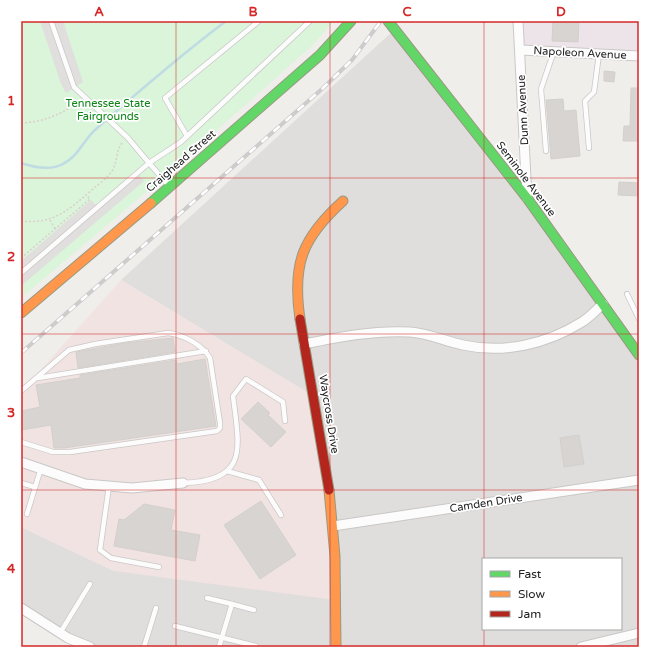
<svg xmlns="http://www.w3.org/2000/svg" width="660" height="668" font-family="'Varela Round',sans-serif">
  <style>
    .residential { fill: #dfdedc; fill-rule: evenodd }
    .commercial { fill: #f1e3e1 }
    .industrial { fill: #ede4e9 }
    .park { fill: #daf5da }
    .parking { fill: #e0dfde }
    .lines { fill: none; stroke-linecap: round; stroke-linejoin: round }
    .stream { stroke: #bfdbe3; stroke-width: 2.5 }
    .building { fill: #d7d4d2; stroke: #d3d0cc }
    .lane-casing { stroke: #c9c8c7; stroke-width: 6 }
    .street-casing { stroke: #c9c8c7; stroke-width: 11 }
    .fast-casing { stroke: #999a82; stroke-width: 11 }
    .slow-casing { stroke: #999a82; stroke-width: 11 }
    .jam-casing { stroke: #999a82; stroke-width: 11 }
    .path { stroke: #dccecd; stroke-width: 1.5; stroke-dasharray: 2 2; stroke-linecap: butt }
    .lane { stroke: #fdfcfc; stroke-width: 4.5 }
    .street { stroke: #fdfcfc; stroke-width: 9 }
    .fast { stroke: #63d668; stroke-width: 9 }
    .slow { stroke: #ff974d; stroke-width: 9 }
    .jam { stroke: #b3261e; stroke-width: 9 }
    .rail-casing { stroke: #ccc; stroke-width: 4 }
    .rail { stroke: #fff; stroke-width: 2.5; stroke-dasharray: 8; stroke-linecap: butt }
    .grid { fill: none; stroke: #d62828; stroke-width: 1; stroke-opacity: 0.55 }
    .labels { text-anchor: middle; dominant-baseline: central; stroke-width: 3.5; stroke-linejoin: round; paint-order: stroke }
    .street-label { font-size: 11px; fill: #222; stroke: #fff }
    .park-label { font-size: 11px; fill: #0c8416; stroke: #fff }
    .neatline { fill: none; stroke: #d62828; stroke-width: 1.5 }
    .grid-label { font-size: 13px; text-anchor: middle; font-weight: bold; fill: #d62828 }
  </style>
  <rect width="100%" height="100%" fill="#f0eeeb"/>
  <path class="residential" d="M394,30L639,355V647H78L21,608V527L114,571L315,397L121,280ZM483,559H621V629H483Z"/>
  <path class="commercial" d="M121,280L315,397L335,600L114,571L21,527V392Z"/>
  <path class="industrial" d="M518,21H639V56L521,50Z"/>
  <path class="park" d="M21,21H334L313,45L164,177L21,298Z"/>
  <g class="parking">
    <path d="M40,21H63L83,82L66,93L61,84Z"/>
    <path d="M137,173L144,181L21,286V261L91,200L98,207Z"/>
  </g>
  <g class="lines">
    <path class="stream" d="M21,163C33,167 50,171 63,164C78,157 84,139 96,129C138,92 181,55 226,21"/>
  </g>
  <g class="building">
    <path d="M553,21H579L578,42L552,41Z"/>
    <path d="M604,71L615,72L614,82L604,81Z"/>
    <path d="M631,88H639V141H623L624,126H630Z"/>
    <path d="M563,99L564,111L576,110L580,156L551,159L546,100Z"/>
    <path d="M619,182L639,183V196L618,195Z"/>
    <path d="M173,338L175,352L78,368L76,352L125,343Z"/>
    <path d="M205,359L216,426L64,448H54L51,425L21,430V411L40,407L36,385L80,378V375L176,360L177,364Z"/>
    <path d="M258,402L270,413L268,415L286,432L271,447L241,419Z"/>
    <path d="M579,435L584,464L564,467L560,438Z"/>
    <path d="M261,501L296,555L260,579L224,525Z"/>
    <path d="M144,504L175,510L171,530L200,535L195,561L114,546L119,519L124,520Z"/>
  </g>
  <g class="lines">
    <g class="lane-casing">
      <g id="lane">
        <path d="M51,21L74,87L128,138L149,163L181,142L310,21"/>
        <path d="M187,136L165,98L259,21"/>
        <path d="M589,148L585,101L594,92L599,54"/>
        <path d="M546,151L541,89L554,51"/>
        <path d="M21,273L149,163L169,186"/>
        <path d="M627,294L639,319"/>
        <path d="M38,378L206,351"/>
        <path d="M21,391L69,350L95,344L168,333C184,335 201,344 210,358L220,423V428L217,431L70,452H53L21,442"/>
        <path d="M227,471L259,480L281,515"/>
        <path d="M21,483L35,487"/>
        <path d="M183,483C250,481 239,447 233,396L246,379L283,402L285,421"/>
        <path d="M109,486L100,550L111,558L159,567"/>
        <path d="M27,514L41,468"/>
        <path d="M207,598L232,604"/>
        <path d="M175,626L256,646"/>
        <path d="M60,633L90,584"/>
        <path d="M144,647L156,608"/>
        <path d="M219,647L232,604L254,610"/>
      </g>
    </g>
    <g class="street-casing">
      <g id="street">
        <path d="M518,21L527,198"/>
        <path d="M521,50L639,56"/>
        <path d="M304,344C339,337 374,330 410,332C427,333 445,341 463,345C504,354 547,344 582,322C590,317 596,310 603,304"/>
        <path d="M21,462L85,484L132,488L183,483"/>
        <path d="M333,526L639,480"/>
        <path d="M21,608L68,638L90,647"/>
        <path d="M581,647L639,633"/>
      </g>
    </g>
    <g class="fast-casing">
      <g id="fast">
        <path d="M388,21L527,198L639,355"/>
        <path d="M151,203L320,55L351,21"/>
      </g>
    </g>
    <g class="slow-casing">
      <g id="slow">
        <path d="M21,313L151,203"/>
        <path d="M300,319C292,264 302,238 343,201"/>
        <path d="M329,490L335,556L336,647"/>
      </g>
    </g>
    <g class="jam-casing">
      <path id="jam" d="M300,319L329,490"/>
    </g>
    <g class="path">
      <path d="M21,123C44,122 62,114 80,101"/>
      <path d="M50,220L55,229"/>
      <path d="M21,221C54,225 71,208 94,188C100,183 108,177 112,171C118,162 115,151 123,142"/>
      <path d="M21,258L90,199L86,195"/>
    </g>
    <use href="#lane" class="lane"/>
    <use href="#street" class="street"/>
    <use href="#fast" class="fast"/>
    <use href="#slow" class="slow"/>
    <use href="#jam" class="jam"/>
    <g class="rail-casing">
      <path id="rail" d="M21,353L322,89L352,60L381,21"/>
    </g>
    <use href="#rail" class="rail"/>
  </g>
  <path class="grid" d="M176,21V647M330,21V647M484,21V559M21,178H639M21,334H639M21,490H639M484,629V647"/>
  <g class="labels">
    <g class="street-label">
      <text transform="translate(580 53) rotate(3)">Napoleon Avenue</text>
      <text transform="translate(523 110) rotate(-93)">Dunn Avenue</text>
      <text transform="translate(181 161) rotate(-41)">Craighead Street</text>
      <text transform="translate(526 179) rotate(53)">Seminole Avenue</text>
      <text transform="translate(329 414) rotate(81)">Waycross Drive</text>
      <text transform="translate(486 503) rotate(-9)">Camden Drive</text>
    </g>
    <g class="park-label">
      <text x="108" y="103">Tennessee State<tspan x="108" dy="13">Fairgrounds</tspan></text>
    </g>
  </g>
  <rect width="660" height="668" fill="none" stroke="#ffffff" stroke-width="44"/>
  <rect x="482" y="558" width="140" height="72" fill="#ffffff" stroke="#a7a7a7"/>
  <rect x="490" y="571" width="20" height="6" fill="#63d668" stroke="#a7a7a7"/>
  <text x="518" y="578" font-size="12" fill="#222222">Fast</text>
  <rect x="490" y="591" width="20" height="6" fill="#ff974d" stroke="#a7a7a7"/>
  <text x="518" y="598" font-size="12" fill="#222222">Slow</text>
  <rect x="490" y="611" width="20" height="6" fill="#b3261e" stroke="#a7a7a7"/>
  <text x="518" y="618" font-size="12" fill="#222222">Jam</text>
  <rect x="22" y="22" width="616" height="624" class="neatline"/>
  <g class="grid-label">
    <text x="99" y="16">A</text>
    <text x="253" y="16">B</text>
    <text x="407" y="16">C</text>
    <text x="561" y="16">D</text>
    <text x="11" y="105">1</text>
    <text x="11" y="261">2</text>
    <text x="11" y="417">3</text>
    <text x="11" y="573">4</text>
  </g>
</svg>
